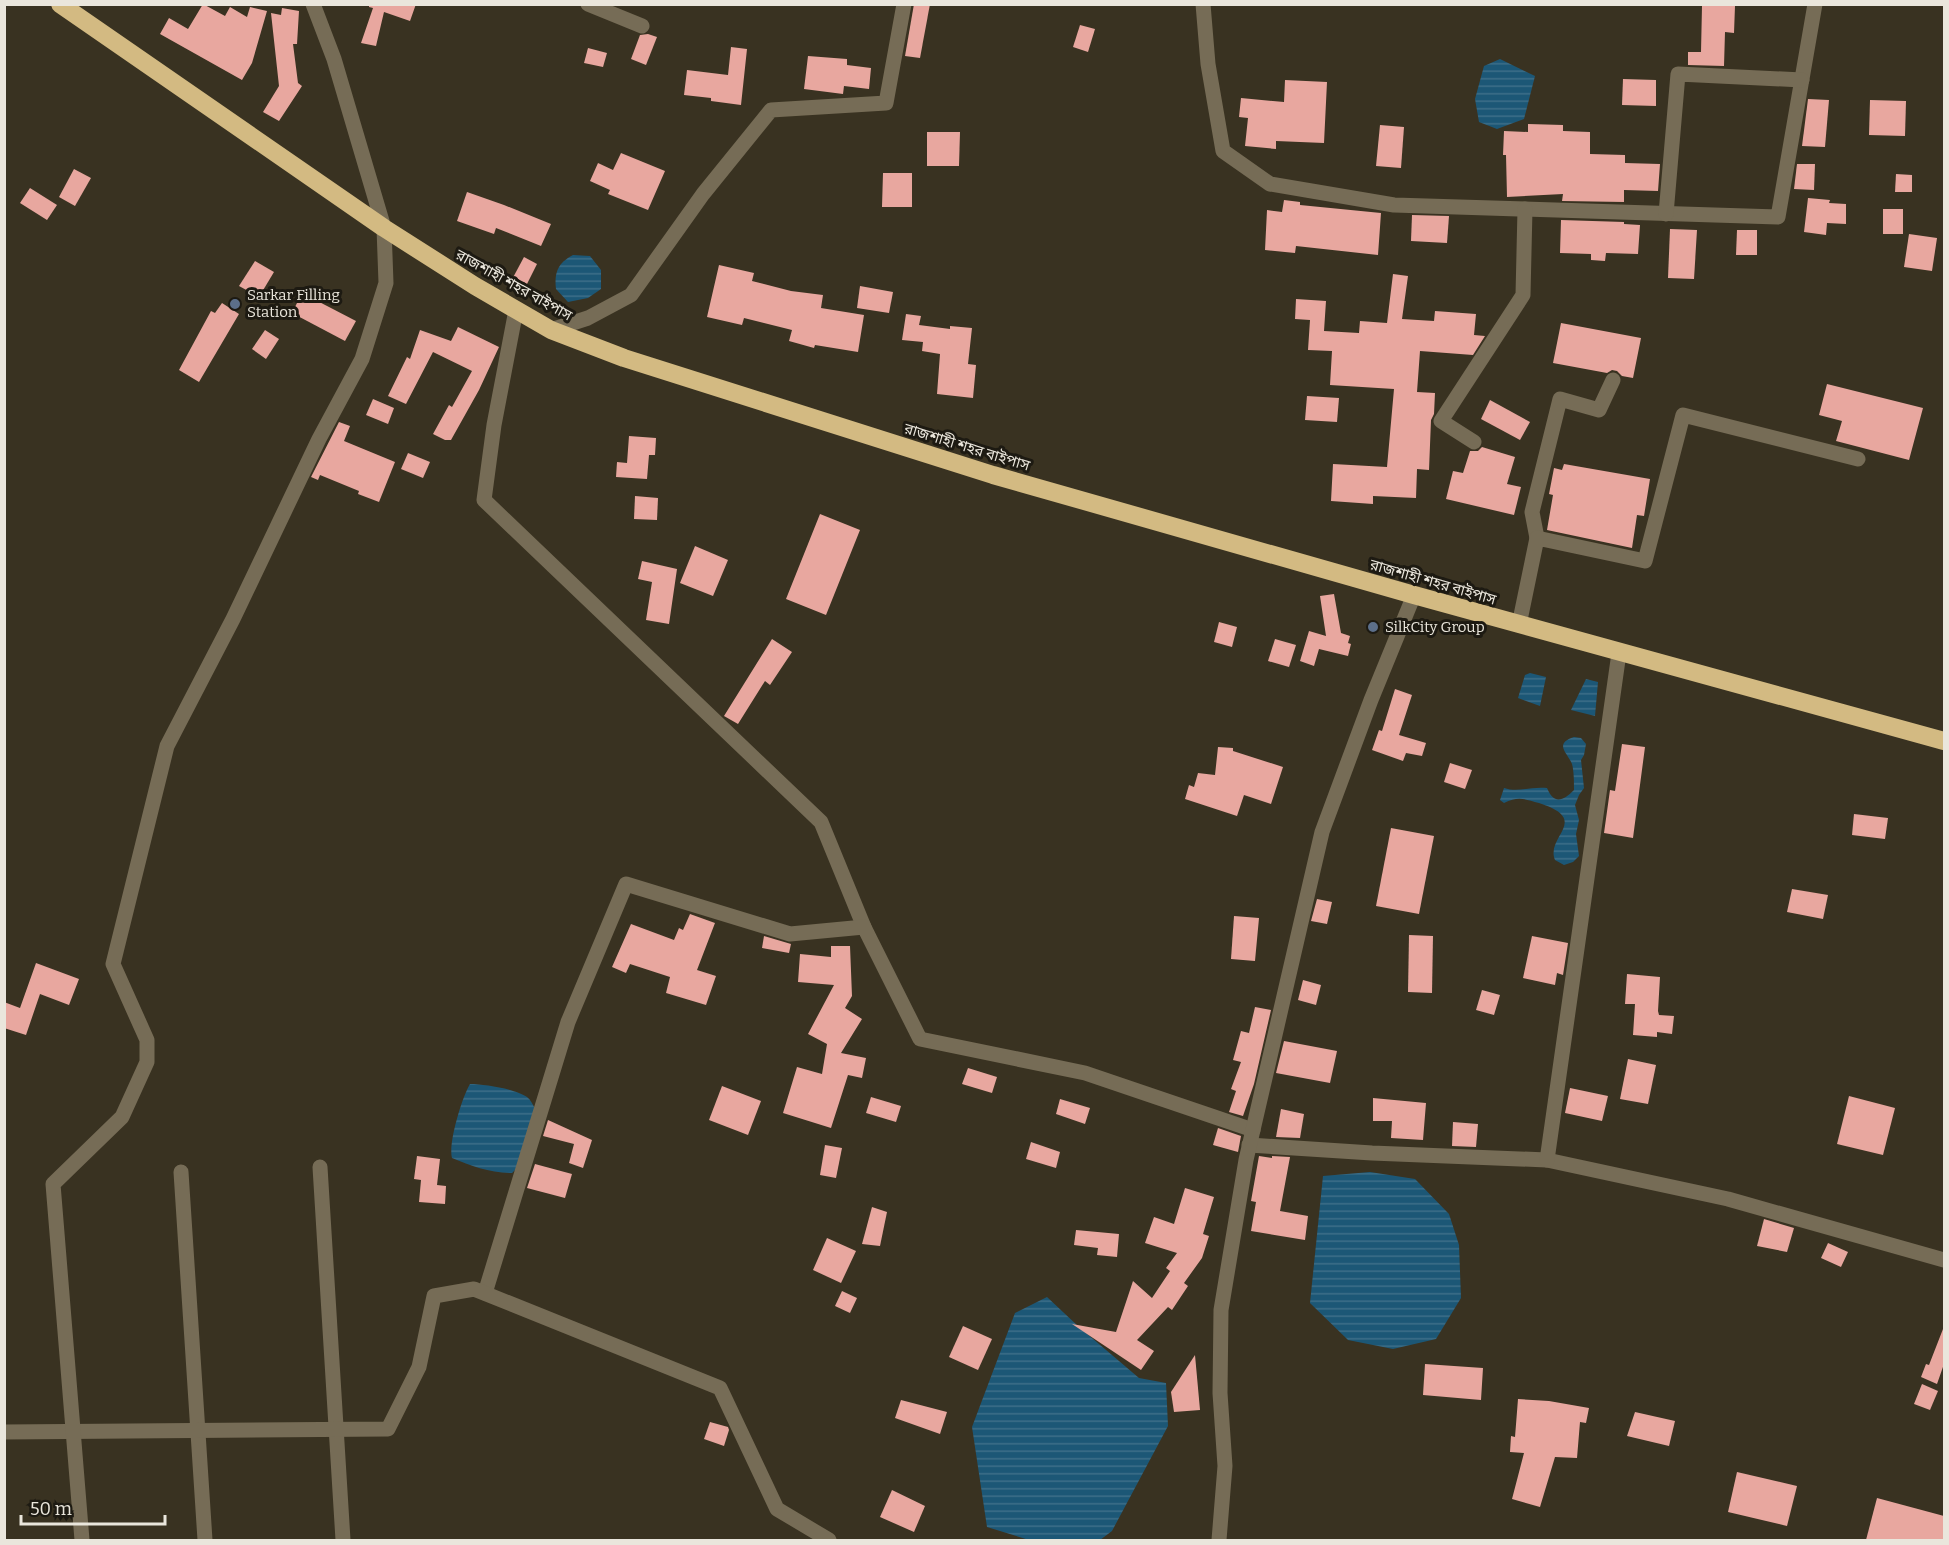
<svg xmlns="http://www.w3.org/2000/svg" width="1949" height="1545" font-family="Bitter,'Noto Sans Bengali',serif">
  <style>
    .water { fill: url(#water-rules) }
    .building { fill: #e8a79f }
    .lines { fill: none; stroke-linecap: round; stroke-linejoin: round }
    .street { stroke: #766c56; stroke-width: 15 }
    .highway { stroke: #d3ba82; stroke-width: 18 }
    .service-dot { fill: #5c6f8a; stroke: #1d1a12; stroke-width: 2 }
    .labels { text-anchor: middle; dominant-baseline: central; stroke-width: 6; stroke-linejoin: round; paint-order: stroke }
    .street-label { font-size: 15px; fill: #eae6dc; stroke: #1d1a12 }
    .poi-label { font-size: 15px; fill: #eae6dc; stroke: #1d1a12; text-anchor: start }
  </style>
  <defs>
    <pattern id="water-rules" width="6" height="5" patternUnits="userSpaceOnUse" patternTransform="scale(1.5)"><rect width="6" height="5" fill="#1c5776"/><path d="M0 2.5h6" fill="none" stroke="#3d6f89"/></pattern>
  </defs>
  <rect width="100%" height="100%" fill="#393221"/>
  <g class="water">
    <path d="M1500,59L1535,76L1524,119L1497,129L1479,122L1475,99L1484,66Z"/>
    <path d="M573,255L590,256L601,270V289L588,298L568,302L556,289C554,272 558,263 573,255Z"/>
    <path d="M1530,673L1546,677L1540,706L1518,698L1525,675Z"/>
    <path d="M1586,679L1598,682L1595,716L1571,710Z"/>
    <path d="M1574,737L1581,738L1586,744L1584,755L1581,760L1584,788L1579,795L1575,805L1579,820L1576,834L1579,856L1573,862L1564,865L1555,860C1545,836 1592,820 1539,803C1525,799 1518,796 1504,803L1500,800L1504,788C1518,793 1532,786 1547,788C1554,805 1563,801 1574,790C1574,782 1574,771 1572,764C1568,753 1553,744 1574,737Z"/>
    <path d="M470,1084C484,1084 516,1089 527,1097C531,1100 533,1105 535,1109L519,1166L512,1173C490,1173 471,1166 452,1158C448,1144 462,1097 470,1084Z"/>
    <path d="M1370,1172L1415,1179L1449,1214L1459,1245L1461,1298L1436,1339L1393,1349L1348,1340L1310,1303L1323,1176Z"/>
    <path d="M1047,1297L1079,1327L1139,1378L1166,1383L1168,1426L1112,1531L1100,1540H1029L987,1527L972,1427L1015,1313Z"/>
  </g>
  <g class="building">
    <path d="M203,4L225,16L230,7L247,17L250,7L267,11L252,63L242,80L160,34L169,18L188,29Z"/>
    <path d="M369,4H416L410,21L384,12L376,46L361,43L373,8L369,7Z"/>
    <path d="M914,4H930L920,58L905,56Z"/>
    <path d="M1702,6H1735L1734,33L1725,32L1724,66L1688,65V52H1701Z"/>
    <path d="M282,8L299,11L297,44H293L298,83L302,86L279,121L263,112L279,86L271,13L281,15Z"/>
    <path d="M1080,25L1095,29L1088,52L1073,47Z"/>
    <path d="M648,34L657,37L646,65L631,59L640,35Z"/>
    <path d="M731,47L747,49L741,105L711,101V98L684,95L687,70L728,75Z"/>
    <path d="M588,48L607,53L603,67L584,63Z"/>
    <path d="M808,56L847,59V65L871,68L869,89L844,86L843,94L804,89Z"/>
    <path d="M1623,79L1656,80V106L1622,105Z"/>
    <path d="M1285,80L1327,82L1324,143L1276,141V149L1245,146L1248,118L1239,117L1241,98L1284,102Z"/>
    <path d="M1808,99L1829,100L1825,147L1802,146Z"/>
    <path d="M1870,100L1906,101L1905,136L1869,135Z"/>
    <path d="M1528,124L1563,125V131L1590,132V154L1625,155V163L1660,164L1658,191L1624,190V202L1562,201L1563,194L1507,197L1506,155H1503L1504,131L1528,132Z"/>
    <path d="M1380,125L1404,127L1401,168L1376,166Z"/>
    <path d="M927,132H960L959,166H927Z"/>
    <path d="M621,153L665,171L648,210L608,194L610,190L590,181L598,163L613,170Z"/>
    <path d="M1797,164H1815L1814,190L1794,189Z"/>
    <path d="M74,169L91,178L75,206L59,197Z"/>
    <path d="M883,173H912V207H882Z"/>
    <path d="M1896,174L1912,175V192H1895Z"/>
    <path d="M30,188L57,205L47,220L20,203Z"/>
    <path d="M467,192L504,205L551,224L541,246L496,228L494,234L457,221Z"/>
    <path d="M1808,198L1830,200L1829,203L1846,204V224L1827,223L1826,235L1804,232Z"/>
    <path d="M1284,200L1300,202V205L1381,213L1378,255L1296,246L1295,253L1265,250L1267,210L1282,212Z"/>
    <rect x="1883" y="209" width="20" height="25"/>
    <path d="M1412,215L1449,216L1447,243L1411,241Z"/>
    <path d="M1561,220L1624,222V224L1640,225L1638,254L1606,253L1605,261L1591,260V254L1560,253Z"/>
    <path d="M1670,229L1697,230L1694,279L1668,278Z"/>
    <path d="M1737,230H1757V255H1736Z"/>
    <path d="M1909,234L1937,238L1932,271L1904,267Z"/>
    <path d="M524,257L537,264L523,292L509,285Z"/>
    <path d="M255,261L274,272L259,297L239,286Z"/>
    <path d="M719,265L754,273L752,281L791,291L823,295L821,308L864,315L858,352L815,345L814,348L789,341L792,330L744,318L742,325L707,317Z"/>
    <path d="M1393,274L1408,276L1402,319L1434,321L1435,311L1476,314L1474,335L1485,336L1473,355L1420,351L1417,392L1435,393L1434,414L1431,420L1429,470L1417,469L1416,498L1373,496V504L1331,501L1333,464L1387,467L1394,389L1330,385L1332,351L1308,350L1310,320L1295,319L1296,299L1326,301L1324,331L1359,333L1360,321L1387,323Z"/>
    <path d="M860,286L893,292L889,313L857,308Z"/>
    <path d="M302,293L356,321L345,341L292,313Z"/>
    <path d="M222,303L239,314L199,382L179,370L211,311L215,313Z"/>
    <path d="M906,314L921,316L919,325L950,329V326L972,328L968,364L976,365L973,398L937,394L940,354L922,351L923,342L902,340Z"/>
    <path d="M1561,323L1641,338L1633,378L1622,376L1617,371L1612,370L1607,373L1553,363Z"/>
    <path d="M458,327L499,347L479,390L451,440H445L433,434L449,405L452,407L472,371L433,352L406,404L388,396L407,357L410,359L420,330L451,341Z"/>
    <path d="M265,330L279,339L266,359L252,349Z"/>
    <path d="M1827,384L1923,408L1909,460L1836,441L1842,421L1819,415Z"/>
    <path d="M1307,396L1339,398L1337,422L1305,420Z"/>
    <path d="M373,399L394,408L388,424L366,415Z"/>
    <path d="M1490,400L1530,422L1520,440L1481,419Z"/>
    <path d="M339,422L350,426L344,441L395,462L379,502L358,494L359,491L320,475L318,480L311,477Z"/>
    <path d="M629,436L656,438L655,455H649L647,479L616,477L617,462L627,463Z"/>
    <path d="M1482,447L1515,457L1507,484L1521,487L1514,515L1446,499L1453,471L1463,473L1470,451H1478Z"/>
    <path d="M408,453L430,462L423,478L401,469Z"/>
    <path d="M1564,464L1650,479L1644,516L1637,515L1632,548L1547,530L1553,495L1549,494L1554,468L1562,470Z"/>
    <path d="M635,496L658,498L657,520L634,519Z"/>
    <path d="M820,514L860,530L826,615L786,599Z"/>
    <path d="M695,546L728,560L713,596L680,583Z"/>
    <path d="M642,561L677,569L669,624L646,620L652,582L638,579Z"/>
    <path d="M1334,594L1341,633L1350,636L1348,643L1351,644L1348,656L1319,649L1314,666L1300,661L1309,631L1326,636L1320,596Z"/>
    <path d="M1219,622L1237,627L1232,647L1214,642Z"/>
    <path d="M772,639L792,652L770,685L765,681L738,724L724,716Z"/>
    <path d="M1275,639L1296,645L1289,667L1268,661Z"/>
    <path d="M1395,689L1412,695L1399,735L1426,743L1422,756L1406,753L1403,761L1372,750L1379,730L1382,731Z"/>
    <path d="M1622,744L1645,747L1633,838L1604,833L1610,790L1615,791Z"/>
    <path d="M1218,747L1233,748V751L1283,767L1271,804L1244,795L1237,816L1185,799L1189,785L1194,787L1198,773L1215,775Z"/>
    <path d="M1450,763L1472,770L1465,789L1444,782Z"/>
    <path d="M1854,814L1888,818L1885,839L1852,835Z"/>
    <path d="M1391,828L1434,836L1419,914L1376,906Z"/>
    <path d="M1792,889L1828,895L1823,919L1787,912Z"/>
    <path d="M1317,899L1332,902L1327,924L1311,921Z"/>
    <path d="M690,914L715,923L697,970L716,976L706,1005L666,993L670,977L630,964L626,973L612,967L631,924L674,940L679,928L683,930Z"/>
    <path d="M1234,916L1259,918L1255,961L1231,959Z"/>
    <path d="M1409,935L1433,936L1432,993L1408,992Z"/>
    <path d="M764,936L791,944L789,953L762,948Z"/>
    <path d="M1532,936L1568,943L1563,975L1557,973L1555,985L1523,978Z"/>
    <path d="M831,946H850L852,996L845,1008L862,1019L841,1053L866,1058L862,1078L848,1075L831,1128L783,1113L797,1067L822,1074L827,1044L808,1034L834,985L798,982L800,954L831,957Z"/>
    <path d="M36,963L79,979L69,1005L40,994L26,1035L4,1028V1002L20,1008Z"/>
    <path d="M1627,974L1660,977L1658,1011L1659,1015L1674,1016L1672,1034L1657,1032V1037L1633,1035L1635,1004H1625Z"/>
    <path d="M1303,980L1321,985L1316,1005L1298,1000Z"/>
    <path d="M1482,990L1500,995L1494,1015L1476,1010Z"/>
    <path d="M1255,1007L1271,1010L1254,1084L1243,1116L1229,1112L1236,1091L1231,1089L1241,1062L1233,1060L1241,1031L1249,1033Z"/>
    <path d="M1284,1041L1337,1051L1330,1083L1276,1073Z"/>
    <path d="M1628,1059L1656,1065L1648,1104L1620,1099Z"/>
    <path d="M968,1068L997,1077L992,1093L962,1084Z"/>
    <path d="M722,1086L761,1101L748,1135L709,1120Z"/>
    <path d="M1570,1088L1608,1096L1602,1121L1565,1113Z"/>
    <path d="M1849,1096L1895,1108L1883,1155L1837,1144Z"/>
    <path d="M871,1097L901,1106L896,1122L866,1113Z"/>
    <path d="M1373,1098L1426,1103L1423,1140L1391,1138L1392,1121H1373Z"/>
    <path d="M1060,1099L1090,1108L1085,1124L1056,1114Z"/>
    <path d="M1281,1109L1304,1114L1300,1138L1276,1137Z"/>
    <path d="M548,1120L592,1140L583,1168L569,1163L574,1144L543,1136Z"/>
    <path d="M1453,1122L1478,1124L1476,1147L1452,1146Z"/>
    <path d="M1218,1128L1241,1136L1238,1152L1213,1145Z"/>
    <path d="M1031,1142L1060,1152L1056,1168L1026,1159Z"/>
    <path d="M825,1145L842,1148L836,1178L820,1175Z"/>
    <path d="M417,1156L440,1159L437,1185L446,1186L445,1204L419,1202L421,1180L414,1179Z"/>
    <path d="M1259,1156L1272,1158V1156L1290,1157L1280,1211L1308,1216L1305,1240L1251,1231L1256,1202L1251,1201Z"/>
    <path d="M535,1164L572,1174L565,1198L527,1188Z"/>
    <path d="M1185,1188L1214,1197L1203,1234L1209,1236L1202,1258L1184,1283L1188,1286L1172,1310L1168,1307L1137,1340L1154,1351L1141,1370L1072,1324L1116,1332L1133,1281L1152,1298L1170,1271L1166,1268L1177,1253L1145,1243L1154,1217L1174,1224Z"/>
    <path d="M872,1207L887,1212L880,1246L862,1244Z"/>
    <path d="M1764,1219L1794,1228L1787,1252L1757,1246Z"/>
    <path d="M1076,1230L1119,1234L1117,1257L1097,1255L1098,1248L1074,1245Z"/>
    <path d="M827,1238L856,1251L841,1283L813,1270Z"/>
    <path d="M1828,1243L1848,1252L1841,1267L1821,1258Z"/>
    <path d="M842,1291L857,1298L850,1313L835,1306Z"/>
    <path d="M963,1326L992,1339L978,1370L949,1357Z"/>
    <path d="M1943,1329L1944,1330V1364L1937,1384L1921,1377L1926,1364L1929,1365Z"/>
    <path d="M1195,1355L1200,1410L1174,1412L1171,1392Z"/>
    <path d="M1425,1364L1483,1368L1481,1400L1423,1395Z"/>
    <path d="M1922,1384L1938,1391L1930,1410L1914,1404Z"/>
    <path d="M1518,1399L1549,1401L1589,1408L1586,1423L1580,1422L1577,1458L1555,1457L1540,1507L1512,1499L1524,1453L1510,1452L1511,1436L1515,1437Z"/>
    <path d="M901,1400L947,1412L940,1434L895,1418Z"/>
    <path d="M1635,1412L1675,1421L1669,1446L1627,1436Z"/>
    <path d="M710,1422L728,1427L729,1430L724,1446L704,1439Z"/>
    <path d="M1737,1472L1797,1486L1787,1526L1728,1512Z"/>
    <path d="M892,1490L925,1506L914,1532L880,1517Z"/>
    <path d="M1877,1498L1944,1516V1540H1866Z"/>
  </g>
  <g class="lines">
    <g class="street">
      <path d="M588,4L642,26"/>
      <path d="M1203,4L1208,64L1223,151L1270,184L1394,205L1778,217L1815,4"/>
      <path d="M1666,214L1678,74L1802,80"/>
      <path d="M516,310L494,425L484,500L821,822L864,927"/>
      <path d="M551,330L588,318L631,295L703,194L771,110L886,103L904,4"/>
      <path d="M1474,442L1441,421L1523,295L1525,209"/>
      <path d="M1537,538L1532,512L1560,399L1599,410L1613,380"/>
      <path d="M1519,625L1537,538L1645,561L1683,415L1858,459"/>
      <path d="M1249,1145L1372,1153L1547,1160L1728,1199L1944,1260"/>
      <path d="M1547,1160L1619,653"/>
      <path d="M320,1167L343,1540"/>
      <path d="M181,1172L205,1540"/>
      <path d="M485,1293L568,1022L626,884L790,934L864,927L920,1039L1085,1073L1253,1130"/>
      <path d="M4,1432L388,1429L419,1367L434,1296L474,1289L720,1388L777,1509L829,1540"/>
      <path d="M82,1540L53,1184L122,1117L147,1062V1040L113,964L167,746L233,619L319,439L362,359L386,283L384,228L334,59L313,4"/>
      <path d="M1219,1540L1225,1466L1220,1393L1221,1310L1246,1160L1322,832L1371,700L1414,595"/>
    </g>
    <path class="highway" d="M60,4L384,228L475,286L551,330L624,358L993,475L1414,595L1944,741"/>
  </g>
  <g class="service-dot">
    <circle cx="235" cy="304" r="6"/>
    <circle cx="1373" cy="627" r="6"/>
  </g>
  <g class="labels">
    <g class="street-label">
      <text transform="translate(514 285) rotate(29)">রাজশাহী শহর বাইপাস</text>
      <text transform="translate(967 447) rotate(17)">রাজশাহী শহর বাইপাস</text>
      <text transform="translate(1433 582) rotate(16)">রাজশাহী শহর বাইপাস</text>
    </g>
    <g class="poi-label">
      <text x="247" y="295">Sarkar Filling<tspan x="247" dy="17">Station</tspan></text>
      <text x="1385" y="627">SilkCity Group</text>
    </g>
  </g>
  <rect width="1949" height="1545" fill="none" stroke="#eae6dc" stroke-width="12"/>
  <path d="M21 1515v9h144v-9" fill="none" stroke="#eae6dc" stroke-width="3"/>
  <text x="30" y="1515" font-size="18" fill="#eae6dc" stroke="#1d1a12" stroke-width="4.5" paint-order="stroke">50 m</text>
</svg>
